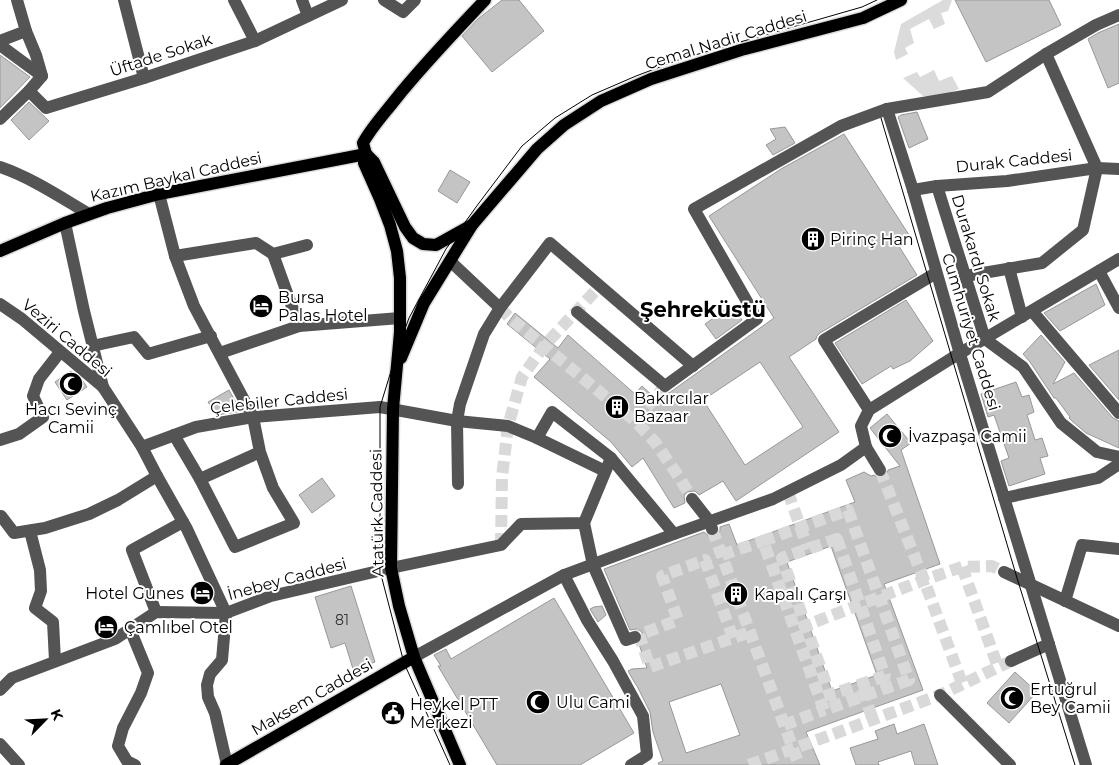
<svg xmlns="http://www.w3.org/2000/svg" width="1119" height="765" font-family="Montserrat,sans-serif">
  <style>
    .green { fill: #dbdbdb }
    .building { fill: #c4c4c4; stroke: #989898; fill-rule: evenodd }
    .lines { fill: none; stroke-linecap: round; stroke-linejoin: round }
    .minor-tunnel { stroke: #d9d9d9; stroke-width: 12; stroke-dasharray: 12 6; stroke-linecap: butt }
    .major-casing { stroke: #dbdbdb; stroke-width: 15 }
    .minor { stroke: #545454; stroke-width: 12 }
    .major { stroke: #000; stroke-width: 12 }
    .tram { stroke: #000; stroke-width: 1 }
    .labels { text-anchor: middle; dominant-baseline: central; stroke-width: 4; stroke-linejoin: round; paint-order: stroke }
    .number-label { font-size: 14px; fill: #313131 }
    .street-label { font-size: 16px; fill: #000; stroke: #fff }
    .poi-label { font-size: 16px; fill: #000; stroke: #fff; text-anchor: start }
    .district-label { font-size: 21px; font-weight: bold; fill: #000; stroke: #fff }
  </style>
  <rect width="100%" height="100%" fill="#fff"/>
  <g class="green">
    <path d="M943,0H952L948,11L941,13L945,24L934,29L929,19L910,29L914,43L905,48L908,54L896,60L894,52L901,24Z"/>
    <path d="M934,70L939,81L952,76L959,89L940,96H923L903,78L917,72L920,77Z"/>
  </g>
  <g class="building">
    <path d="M502,0H519L544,31L492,72L462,36L478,19Z"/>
    <path d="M955,0H1049L1061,25L986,62Z"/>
    <path d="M1119,24V83L1108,88L1088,39L1098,33Z"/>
    <path d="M0,55L30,77L0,108Z"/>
    <path d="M29,102L49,121L29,140L11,120Z"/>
    <path d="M917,112L928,139L909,148L898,117L901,115Z"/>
    <path d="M785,127L795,143L773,155L766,145L776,139L770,129Z"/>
    <path d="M844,134L909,235L897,243L917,275L820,333L817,336L816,339L789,357L839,432L736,501L723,481L699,495L695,491L687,492L684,496L685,503L674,508L643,458L632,467L611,442L534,377L550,359L507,324L515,313L558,348L568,335L635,394L642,386L655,398L662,393L666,394L669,393L774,318L709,216L781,169ZM760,362L803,427L745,465L703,400Z"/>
    <path d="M450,170L470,182L457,203L438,191Z"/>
    <path d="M1096,284L1105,305L1060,331L1044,313Z"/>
    <path d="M906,300L933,341L910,361L893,369L891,366L862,384L835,343Z"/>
    <path d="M732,305L742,320L716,339L705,324Z"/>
    <path d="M1041,335L1065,362L1053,384L1074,373L1113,418L1119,421V448L1086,433L1072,421L1069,418L1070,417L1056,398H1054L1030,362L1023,354Z"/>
    <path d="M1119,350V400L1089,365Z"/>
    <path d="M71,371L83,381L87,387L67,400L55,382Z"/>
    <path d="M1016,382L1022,397L1029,395L1034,412L1027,415L1035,440L1042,438L1048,456L1040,458L1045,474L1009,486L1001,461L1009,458L994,415L988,417L981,394Z"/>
    <path d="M229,390L240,410L237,412L216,415L208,402Z"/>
    <path d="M887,414L911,443L901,450L940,564L884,584L923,690L806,732L820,765H659L658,763L663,761L653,732L650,712L637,686L636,685L628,671L632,669L647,668L639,644L643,639V635L641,631L637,629L630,630L604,569L704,532L710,537H715L720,531V527L729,524L737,545L855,502L846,480L864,472L871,476L874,475L877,477L881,478L887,474L888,470L900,466L870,428ZM831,546L877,675L832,691L787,562ZM721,684L740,735L686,753L669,702Z"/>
    <path d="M322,478L335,496L312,513L299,495Z"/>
    <path d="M351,586L375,662L353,669L345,643L331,648L315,597Z"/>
    <path d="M554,598L634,733L580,765H497L438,666H441L434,655L446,649L451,659Z"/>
    <path d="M602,606L606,615L598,622L590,609L594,607Z"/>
    <path d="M1015,672L1037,692L1009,723L987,703Z"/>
    <path d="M894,724L897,734L924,724L938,765H915L911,751L878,762L879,765H856L850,748L878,739L875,731Z"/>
  </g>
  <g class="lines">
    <g class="minor-tunnel">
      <path d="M500,308L511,319L635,421L655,442L681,480L692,499"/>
      <path d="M635,421L665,386"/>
      <path d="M880,470L924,580L963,686"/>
      <path d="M788,492L808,549"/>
      <path d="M848,510L909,680L824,710L763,541Z"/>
      <path d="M712,529L799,765"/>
      <path d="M837,539L885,676L830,695L782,558Z"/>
      <path d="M501,545L502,477L508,426L522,377L544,346L600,286"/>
      <path d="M722,555L763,541"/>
      <path d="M962,567L998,667"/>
      <path d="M799,628L924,580L962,567L992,566L1004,572"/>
      <path d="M733,638L705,560L662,576L678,620L639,635L650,667L750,632"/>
      <path d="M862,689L873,720"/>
      <path d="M784,725L824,710"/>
      <path d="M749,765L940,695L1011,661"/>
    </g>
    <g class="major-casing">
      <g id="major">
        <path d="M366,154L374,162L405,227L413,238L423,244L436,245L472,225"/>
        <path d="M0,251L65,223L107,208L159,194L366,154"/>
        <path d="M401,358L424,303L472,225L537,149L564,125L601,101L651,79L741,50L863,18L901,0"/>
        <path d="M226,765L414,657"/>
        <path d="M460,765L414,657L399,606L391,568L393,409L400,332V278L397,251L390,225L380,199L364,163L366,154L363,143C371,128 384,114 395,100C423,65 454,33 485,0"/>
      </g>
    </g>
    <g class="minor">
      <path d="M124,0L144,78"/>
      <path d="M234,0L255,41"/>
      <path d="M302,0L308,16"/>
      <path d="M384,0L403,12L415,0"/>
      <path d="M26,31L36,55L42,76"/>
      <path d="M0,41L26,31L17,0"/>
      <path d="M0,45L42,76L29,91"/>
      <path d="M887,109L913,190L960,354L1086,765"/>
      <path d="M0,119L29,91L46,108L144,78L255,41L342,0"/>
      <path d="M0,167C32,178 60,197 89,214"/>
      <path d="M937,186L985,339L1023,367L1061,423L1097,452L1119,457"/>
      <path d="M913,190L937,186L1007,181L1097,168L1119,169"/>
      <path d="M159,194L175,256L194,306L253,417L260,452L273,488L294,523L235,547L200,479L260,452"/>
      <path d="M65,223L84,311L103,387"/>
      <path d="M273,254L299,326"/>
      <path d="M175,256L256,243L273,254L307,245"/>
      <path d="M450,261L500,308"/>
      <path d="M1009,268L1022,317"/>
      <path d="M1099,271L1119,308"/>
      <path d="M965,276L1042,263L1083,230L1097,168L1046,54"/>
      <path d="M0,304L22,319L103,387L142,447L157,476L187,529L226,613"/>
      <path d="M1032,311L1119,413"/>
      <path d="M577,312L665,386L757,319L694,209L841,126L887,109L988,92L1046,54L1096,25L1119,15"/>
      <path d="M92,346L134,337L148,354L211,336"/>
      <path d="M220,353L299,326L400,318"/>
      <path d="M869,410L824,340L936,273"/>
      <path d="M174,435L200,479"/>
      <path d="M537,438L552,412L611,458L674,534"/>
      <path d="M0,440L19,434L43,417L33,396L39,379L60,352"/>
      <path d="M142,447L196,427L253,417L380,407L457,421L508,426L537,438L605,471"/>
      <path d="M866,447L880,470"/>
      <path d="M458,484L457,421L460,404L484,334L500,308L550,243L693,366"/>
      <path d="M1004,498L1098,478L1119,464"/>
      <path d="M692,499L710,522L712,529"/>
      <path d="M0,516H1L14,533L45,528L89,514L118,500L157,476"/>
      <path d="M584,523L593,565L626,640L635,637"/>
      <path d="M30,531L40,570L41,591L35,608L53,622L55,661"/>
      <path d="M1004,572L1119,626"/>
      <path d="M564,575L587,620L613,661L643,716L647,755L631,765"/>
      <path d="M1065,601L1082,545L1119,549"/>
      <path d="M156,612L132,550L183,522"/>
      <path d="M226,613L222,660L210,674L207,685L208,697L215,713L227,765"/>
      <path d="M130,629L148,673L141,693L123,728L118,746L127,761L135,765"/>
      <path d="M414,657L564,575L674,534L773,499L841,465L866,447L861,426L869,410L952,358L1119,259"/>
      <path d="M1011,661L1049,644"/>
      <path d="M0,690L12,678L115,639L156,612L226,613L271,596L391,568L501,545L521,524L584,523L611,458"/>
      <path d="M940,695L1010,765"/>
      <path d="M0,744L19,765"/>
    </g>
    <use href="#major" class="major"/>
    <g class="tram">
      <path d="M881,118L1017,578L1075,765"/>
      <path d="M450,765L404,663L380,571V407L399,345L409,318L446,249L476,207L522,146L555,118L592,95L636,76L681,59L862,7L877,0"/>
    </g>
  </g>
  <defs>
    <g id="building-disc" transform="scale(1.25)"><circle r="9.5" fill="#000" stroke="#fff"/><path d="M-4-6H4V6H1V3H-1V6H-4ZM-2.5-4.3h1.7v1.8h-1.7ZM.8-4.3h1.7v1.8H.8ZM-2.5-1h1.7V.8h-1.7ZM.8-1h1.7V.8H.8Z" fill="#fff"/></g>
    <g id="hotel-disc" transform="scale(1.25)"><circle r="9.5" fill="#000" stroke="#fff"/><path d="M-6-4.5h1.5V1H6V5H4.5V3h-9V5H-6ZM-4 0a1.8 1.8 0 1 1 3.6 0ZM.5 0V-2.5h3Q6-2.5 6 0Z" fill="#fff"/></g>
    <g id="mosque-disc" transform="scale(1.25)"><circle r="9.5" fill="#000" stroke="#fff"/><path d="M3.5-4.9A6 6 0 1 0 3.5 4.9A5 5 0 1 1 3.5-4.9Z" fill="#fff"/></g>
    <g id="civic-disc" transform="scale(1.25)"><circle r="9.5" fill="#000" stroke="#fff"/><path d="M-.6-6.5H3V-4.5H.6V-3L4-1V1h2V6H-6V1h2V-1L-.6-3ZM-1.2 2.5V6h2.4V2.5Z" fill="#fff"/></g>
  </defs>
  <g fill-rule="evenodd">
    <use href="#building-disc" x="813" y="239"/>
    <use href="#hotel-disc" x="261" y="306"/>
    <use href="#mosque-disc" x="71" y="384"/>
    <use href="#building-disc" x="617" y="407"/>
    <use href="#mosque-disc" x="890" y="436"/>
    <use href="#hotel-disc" x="202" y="593"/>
    <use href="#building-disc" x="736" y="594"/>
    <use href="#hotel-disc" x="106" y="627"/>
    <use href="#mosque-disc" x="1012" y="698"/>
    <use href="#mosque-disc" x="538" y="702"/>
    <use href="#civic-disc" x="393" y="713"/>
  </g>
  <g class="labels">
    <g class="number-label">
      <text x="342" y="620">81</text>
    </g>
    <g class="street-label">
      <text transform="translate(726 40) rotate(-17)">Cemal Nadir Caddesi</text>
      <text transform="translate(161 55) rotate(-18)">Üftade Sokak</text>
      <text transform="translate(1014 161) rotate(-6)">Durak Caddesi</text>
      <text transform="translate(176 177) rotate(-13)">Kazım Baykal Caddesi</text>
      <text transform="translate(976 258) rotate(73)">Durakardı Sokak</text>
      <text transform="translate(971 332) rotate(73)">Cumhuriyet Caddesi</text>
      <text transform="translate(67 338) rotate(40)">Veziri Caddesi</text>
      <text transform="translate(279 401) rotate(-6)">Çelebiler Caddesi</text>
      <text transform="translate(377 513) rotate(-91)">Atatürk Caddesi</text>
      <text transform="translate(287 579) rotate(-15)">İnebey Caddesi</text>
      <text transform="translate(312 697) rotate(-30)">Maksem Caddesi</text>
    </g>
    <g class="poi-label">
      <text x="830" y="239">Pirinç Han</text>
      <text x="278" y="297">Bursa<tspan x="278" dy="18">Palas Hotel</tspan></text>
      <text x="634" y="398">Bakırcılar<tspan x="634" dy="18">Bazaar</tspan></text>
      <text x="71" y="409" text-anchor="middle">Hacı Sevinç<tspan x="71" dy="18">Camii</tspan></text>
      <text x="908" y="436">İvazpaşa Camii</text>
      <text x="184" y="593" text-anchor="end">Hotel Gunes</text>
      <text x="754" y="594">Kapalı Çarşı</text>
      <text x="124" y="627">Çamlıbel Otel</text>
      <text x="1030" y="689">Ertuğrul<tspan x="1030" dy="18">Bey Camii</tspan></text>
      <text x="556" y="702">Ulu Cami</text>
      <text x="410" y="704">Heykel PTT<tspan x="410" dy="18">Merkezi</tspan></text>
    </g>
    <g class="district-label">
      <text x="703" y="309">Şehreküstü</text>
    </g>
  </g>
  <g transform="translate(45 720) rotate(66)" stroke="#ffffff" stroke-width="4" paint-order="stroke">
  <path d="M0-4L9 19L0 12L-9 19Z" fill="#000000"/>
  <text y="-8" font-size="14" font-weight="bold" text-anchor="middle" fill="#000000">K</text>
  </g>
</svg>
